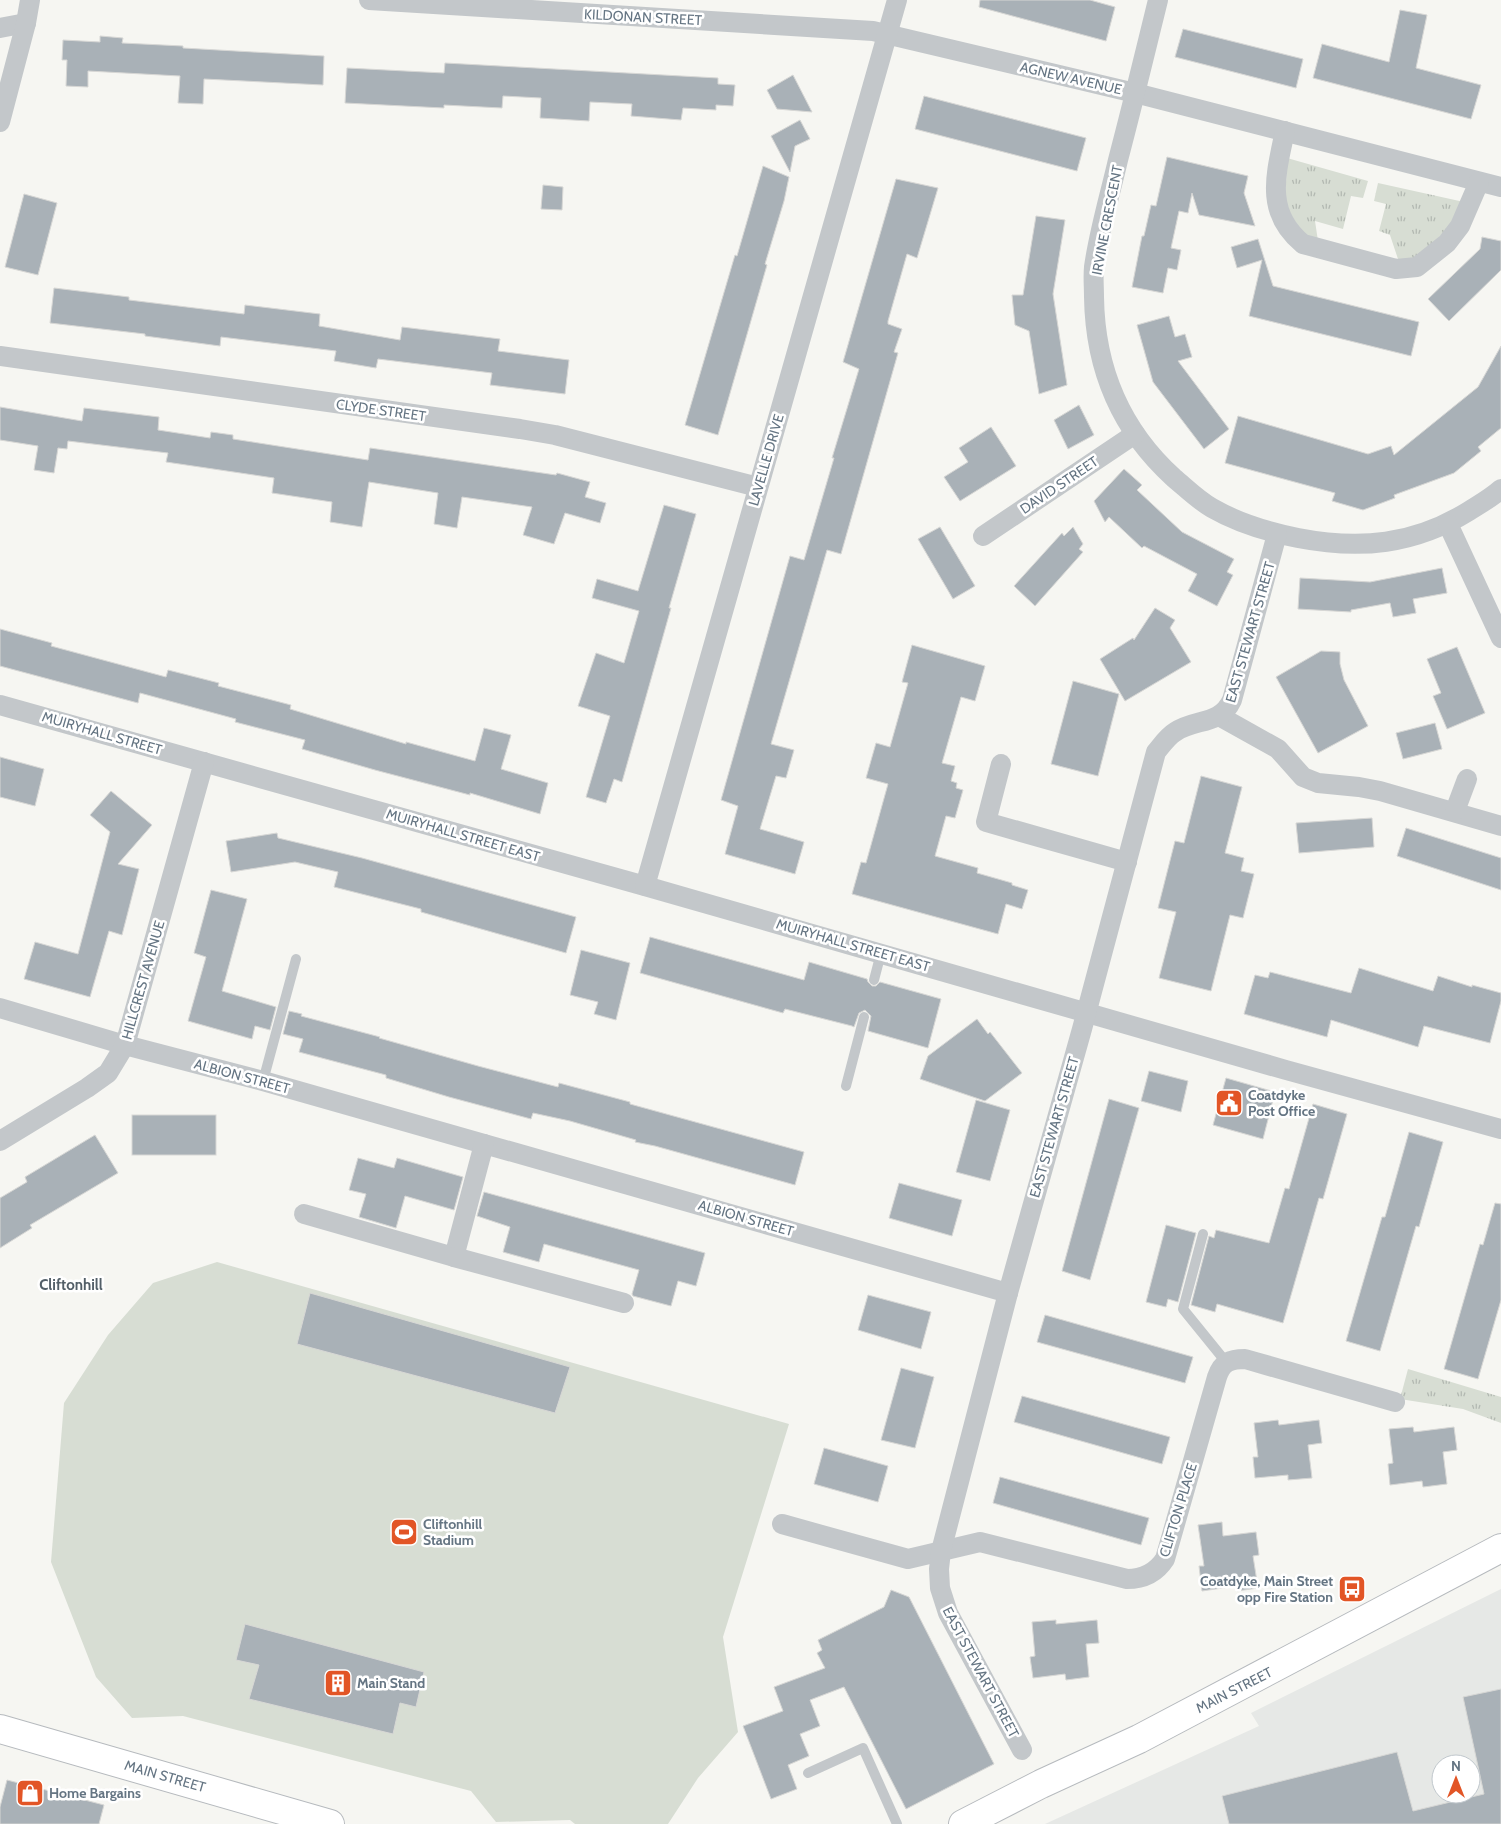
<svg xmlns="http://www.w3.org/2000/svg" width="1501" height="1824" font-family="Cabin,sans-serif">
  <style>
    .built { fill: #e6e8e6; fill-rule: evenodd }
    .grass { fill: url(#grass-tufts) }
    .pitch { fill: #d7ddd3 }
    .building { fill: #a9b1b7; stroke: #d7d7d5 }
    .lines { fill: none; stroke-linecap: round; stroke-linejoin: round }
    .primary-casing { stroke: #b6babe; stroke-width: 30 }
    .lane { stroke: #c3c7ca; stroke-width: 10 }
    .street { stroke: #c3c7ca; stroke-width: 20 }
    .primary { stroke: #fff; stroke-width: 28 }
    .labels { text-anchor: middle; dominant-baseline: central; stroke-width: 5; stroke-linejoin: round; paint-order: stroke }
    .street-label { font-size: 14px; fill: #657583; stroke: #fff }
    .poi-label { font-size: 14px; font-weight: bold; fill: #657583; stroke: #fff; text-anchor: start }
    .neighbourhood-label { font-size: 15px; font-weight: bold; fill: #535f68; stroke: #fff }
  </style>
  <defs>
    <pattern id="grass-tufts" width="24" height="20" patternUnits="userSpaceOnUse" patternTransform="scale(1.25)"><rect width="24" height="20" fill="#d7ddd3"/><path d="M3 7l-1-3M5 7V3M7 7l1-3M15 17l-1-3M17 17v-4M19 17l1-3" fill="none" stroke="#b2b8b1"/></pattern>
  </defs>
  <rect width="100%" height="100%" fill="#f6f6f2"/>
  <path class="built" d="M1501,1589V1824H1045L1259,1726L1251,1713ZM1441,1764H1471V1794H1441Z"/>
  <g class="grass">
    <path d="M1287,158L1368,181L1363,198L1351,196L1343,229L1315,221L1318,241L1305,236L1285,207Z"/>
    <path d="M1378,183L1464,202L1453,224L1414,261L1399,262L1390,235L1379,231L1386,204L1374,201Z"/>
    <path d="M1408,1369L1501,1397V1423L1463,1409L1400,1399Z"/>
  </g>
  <path class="pitch" d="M217,1262L789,1424L723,1637L738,1732L698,1778L668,1824H575L570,1820L496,1822L471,1791L183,1716L132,1718L96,1677L51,1562L64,1403L108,1335L153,1283Z"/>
  <g class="building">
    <path d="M980,0H1090L1115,7L1106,41L979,7Z"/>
    <path d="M1400,10L1427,15L1416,68L1481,85L1471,119L1313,78L1322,44L1389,62Z"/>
    <path d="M1183,29L1303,59L1296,88L1175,57Z"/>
    <path d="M100,36L123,38L122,43L183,46V48L324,56L323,85L204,79L203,104L178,103L180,76L88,71V87L66,86L67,60H62L63,40L100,42Z"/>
    <path d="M445,63L718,78V84L735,85L733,106L716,105V110L683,108L681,120L631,116L632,104L590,102L589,121L540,118L541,98L503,96L502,108L444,105V108L345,103L347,68L444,73Z"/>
    <path d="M793,75L812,112L777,109L767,90Z"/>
    <path d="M924,96L1086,138L1077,171L915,129Z"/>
    <path d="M800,120L810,139L795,146L790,172L771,136Z"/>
    <path d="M1167,157L1248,176L1244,193L1255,226L1199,215L1192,193L1188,213L1179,211L1171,248L1181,250L1177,270L1168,268L1163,293L1132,287L1142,236H1144L1151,205L1156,206Z"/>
    <path d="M763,166L789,177L784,201L765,264L767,265L718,435L685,425L735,255L737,256Z"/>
    <path d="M896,179L938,188L917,258L907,254L888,321V324L902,329L894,352L898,353L841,554L827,550L771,744L794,750L786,778L776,776L760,829L804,842L795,874L725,854L738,806L721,800L790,556L804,560L834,458H832L859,369L843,362Z"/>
    <path d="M543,185L563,187L562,210L541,209Z"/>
    <path d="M24,194L57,203L38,275L5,267Z"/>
    <path d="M1036,216L1065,220L1053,294L1067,385L1039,394L1029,331L1015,325L1012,295H1023Z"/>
    <path d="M1482,237L1501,241V270L1449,321L1428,299L1480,249Z"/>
    <path d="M1258,239L1273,286L1419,322L1411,356L1249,316L1262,260L1237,268L1231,247Z"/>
    <path d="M54,288L129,297V300L244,314L245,305L320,314L319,326L400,340L402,327L500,339L498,351L569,360L565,394L490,385L492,373L378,359L376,368L334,361L336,351L221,337L220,346L145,336V334L50,323Z"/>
    <path d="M1169,316L1175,337L1185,334L1192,357L1178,361L1229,429L1204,449L1153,382L1137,325Z"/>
    <path d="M1501,346V428L1478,447L1481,451L1454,473L1394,495L1395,498L1363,510L1332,501L1335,493L1225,463L1238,416L1368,454L1391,446L1394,455L1478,387Z"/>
    <path d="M1079,405L1094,435L1068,449L1054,420Z"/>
    <path d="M0,407L82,421L84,408L159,417L158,430L210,438L211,432L233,435V439L368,460L370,448L556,475L557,473L590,482L585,497L606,503L600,523L565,513L554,544L523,535L532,507L462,497L457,528L434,524L438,493L369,482L362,527L330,522L332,502L272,493L274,478L166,462L168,453L68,441L67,449L58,448L54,473L34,470L38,446L0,440Z"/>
    <path d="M991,427L1016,466L960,501L944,477L968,462L959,448Z"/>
    <path d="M1124,469L1142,485L1137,490L1182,532L1234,559L1227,572L1233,575L1217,606L1188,591L1197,574L1144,546L1142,548L1109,517L1105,522L1094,501Z"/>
    <path d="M664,505L696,514L669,608H671L622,782L614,779L606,803L586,797L610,716L578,706L596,653L624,663L639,611L592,598L597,579L638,591Z"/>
    <path d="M940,527L975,586L953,599L918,539Z"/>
    <path d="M1073,527L1083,544L1079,549L1083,552L1035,606L1014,586L1062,533L1064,536Z"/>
    <path d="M1442,568L1447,593L1413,599L1416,613L1393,617L1390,603L1351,610V612L1298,609L1300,578L1370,582Z"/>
    <path d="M1155,608L1175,620L1170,628L1191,662L1125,701L1100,659L1133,638L1134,640Z"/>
    <path d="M0,629L52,643L51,646L166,677L168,670L219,683L218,686L291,705L290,709L406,744V742L475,761L484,728L511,735L501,769L548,783L540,814L470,793V795L375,770L302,749L305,740L235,722L236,719L140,693L138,703L0,666Z"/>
    <path d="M912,645L985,666L975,701L961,697L942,763L955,766L951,781L957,783L956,788L963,790L955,818L946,816L935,856L978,868L977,873L1012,883V885L1028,890L1022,909L1006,904L998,934L852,894L861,862L866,863L888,784L866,778L876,743L890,747L908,683L902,682Z"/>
    <path d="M1457,647L1485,713L1447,729L1433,696L1441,693L1427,659Z"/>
    <path d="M1321,651L1340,652V664L1344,680L1368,726L1318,753L1276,677Z"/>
    <path d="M1073,681L1119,694L1098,776L1051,764Z"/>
    <path d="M1435,723L1442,749L1403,759L1396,733Z"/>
    <path d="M0,757L44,769L35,806L0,797Z"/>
    <path d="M1201,776L1242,787L1225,853L1244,858L1241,871L1254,874L1243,918L1230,915L1211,991L1159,978L1176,912L1158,908L1175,841L1184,843Z"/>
    <path d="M111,791L152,825L118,864L139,869L122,935L109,931L90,997L24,979L35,942L78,954L110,832L90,815Z"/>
    <path d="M1372,818L1374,847L1299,853L1296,823Z"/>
    <path d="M1406,828L1501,858V890L1397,856Z"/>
    <path d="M277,833L278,838L362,858L576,917L566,953L421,912V909L334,887L338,872L295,862L231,872L226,841Z"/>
    <path d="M211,890L247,899L222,991L276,1007L270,1030L255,1026L252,1039L188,1021L206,957L194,953Z"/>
    <path d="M650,937L804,980L809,962L867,979L868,982L872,986H876L880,982L941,999L928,1048L868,1031L871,1016L865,1010L859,1013L854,1027L852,1026L785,1009L783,1013L640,973Z"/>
    <path d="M581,950L630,963L616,1020L594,1014L598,1002L570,995Z"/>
    <path d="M1359,968L1433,991L1438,976L1472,987V985L1501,993V1001L1490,1043L1424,1026L1418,1047L1331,1020L1327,1037L1244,1014L1255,975L1268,978L1270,972L1351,993Z"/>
    <path d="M289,1011L302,1014L301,1016L380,1037L379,1038L478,1066L558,1087L559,1083L630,1102V1104L804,1152L795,1185L655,1146L635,1142L636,1140L570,1121L533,1113L531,1119L449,1097L386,1078V1075L299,1052L303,1039L283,1034Z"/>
    <path d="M977,1019L988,1034L990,1032L1022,1073L985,1101L920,1079L928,1056Z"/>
    <path d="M1149,1071L1188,1081L1181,1112L1141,1101Z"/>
    <path d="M1226,1078L1275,1092L1263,1139L1213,1125Z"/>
    <path d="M1109,1099L1139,1108L1090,1280L1062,1271Z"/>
    <path d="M976,1100L1010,1110L990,1181L956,1172Z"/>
    <path d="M1313,1104L1347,1114L1323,1199L1319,1198L1283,1323L1217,1304L1215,1312L1191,1305L1209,1236L1214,1238L1216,1230L1269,1243L1285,1188L1289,1189Z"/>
    <rect x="132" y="1115" width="84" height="40"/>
    <path d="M1409,1132L1443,1142L1419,1227L1416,1226L1380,1351L1346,1341L1382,1217H1385Z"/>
    <path d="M95,1135L118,1173L30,1225L32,1228L0,1248V1198L27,1182L25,1177Z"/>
    <path d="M358,1158L394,1168L397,1158L463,1177L454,1210L405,1196L396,1228L359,1217L366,1194L349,1190Z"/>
    <path d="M899,1183L962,1200L952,1236L889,1218Z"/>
    <path d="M484,1192L705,1253L696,1286L678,1281L671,1306L633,1296L632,1294L639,1270L544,1244L539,1262L503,1252L510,1227L477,1216Z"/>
    <path d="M1495,1203L1501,1204V1300L1478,1379L1444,1369L1480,1244L1483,1245Z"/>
    <path d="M1166,1225L1196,1233L1178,1302L1168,1299L1166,1307L1146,1302Z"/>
    <path d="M310,1293L570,1367L555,1413L297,1344Z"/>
    <path d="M868,1295L931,1312L921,1349L858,1330Z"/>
    <path d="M1045,1315L1193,1357L1185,1383L1037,1342Z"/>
    <path d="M901,1368L934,1377L915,1448L881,1440Z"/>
    <path d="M1022,1396L1170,1437L1162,1464L1014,1422Z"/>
    <path d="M1278,1420L1279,1425L1319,1420L1322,1443L1308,1445L1312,1478L1288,1480V1475L1255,1478L1253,1457H1258L1254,1423Z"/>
    <path d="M1413,1427L1414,1432L1454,1427L1457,1450L1443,1452L1447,1484L1423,1487L1422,1481L1390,1485L1388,1464L1393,1463L1389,1429Z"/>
    <path d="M824,1448L888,1466L878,1502L814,1484Z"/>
    <path d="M1000,1477L1149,1518L1141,1545L993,1503Z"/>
    <path d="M1222,1522L1223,1536L1256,1532L1259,1555L1253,1556L1258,1588L1237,1591L1236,1586L1202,1591L1199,1566H1204L1198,1525Z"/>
    <path d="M891,1590L909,1597L994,1764L906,1809L844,1687L810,1700L820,1726L800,1734L809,1756L788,1765L797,1789L771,1799L743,1726L783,1711L774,1687L825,1668L817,1653L822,1650L818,1640L884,1607Z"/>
    <path d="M1056,1620V1624L1097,1620L1099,1643L1086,1644L1089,1677L1066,1680L1065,1674L1033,1678L1030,1657L1035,1656L1032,1622Z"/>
    <path d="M245,1624L424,1672L416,1707L400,1703L393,1734L249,1699L259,1665L236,1660Z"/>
    <path d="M1501,1689V1824H1229L1222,1796L1397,1752L1413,1811L1484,1794L1463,1697Z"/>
    <path d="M7,1780L104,1805L99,1824H0V1807Z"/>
  </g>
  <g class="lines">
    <g class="primary-casing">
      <g id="primary">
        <path d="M0,1729L330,1824"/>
        <path d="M963,1824L1041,1784L1139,1739L1501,1548"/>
      </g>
    </g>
    <g class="lane">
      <path d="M874,980L881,953"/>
      <path d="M263,1081L296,959"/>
      <path d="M846,1086L864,1017"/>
      <path d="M1203,1234L1183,1309L1226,1362"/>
      <path d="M808,1773L863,1748L897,1824"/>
    </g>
    <g class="street">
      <path d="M369,0L873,31L1135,93L1501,187"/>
      <path d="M1158,0C1145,53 1132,107 1118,160C1110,195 1099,231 1094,267C1093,276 1094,287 1094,297C1095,368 1121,430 1174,478C1186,488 1198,500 1212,508C1238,523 1268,532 1298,538C1360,550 1414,545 1469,511C1480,504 1491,498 1501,489"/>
      <path d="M0,28L26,23"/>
      <path d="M0,122L26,23L30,0"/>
      <path d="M1285,131C1276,174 1264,212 1303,244L1396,269L1417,267L1447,243L1460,226L1479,182"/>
      <path d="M0,356L520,429L555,435L758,487"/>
      <path d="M1448,524L1501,638"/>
      <path d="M983,536L1135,434"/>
      <path d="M0,705L645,886L1286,1070L1501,1129"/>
      <path d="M1219,716L1278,749L1303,777L1318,783L1359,787L1380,791L1501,826"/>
      <path d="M1001,764L986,822L1127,862"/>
      <path d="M1455,811L1467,779"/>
      <path d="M645,886L897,0"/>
      <path d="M0,1008L125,1045L263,1081L1008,1293"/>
      <path d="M0,1141L87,1088L108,1073L125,1045L204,762"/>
      <path d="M304,1214L454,1257L484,1144"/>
      <path d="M454,1257L624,1303"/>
      <path d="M782,1524L908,1559L980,1542L1127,1579C1143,1579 1156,1573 1165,1559L1217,1377C1222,1362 1230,1359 1245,1359L1395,1402"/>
      <path d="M1022,1750L948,1613L940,1588L939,1569L941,1551L1008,1293L1082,1029L1156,752C1162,745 1167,737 1175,732C1195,718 1220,726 1232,700L1277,534"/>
    </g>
    <use href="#primary" class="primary"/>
  </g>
  <defs>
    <g id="civic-square" transform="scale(1.4375)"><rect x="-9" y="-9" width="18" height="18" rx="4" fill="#e25526" stroke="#fff"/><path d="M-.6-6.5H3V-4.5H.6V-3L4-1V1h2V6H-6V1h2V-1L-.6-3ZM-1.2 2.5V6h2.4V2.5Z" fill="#fff"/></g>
    <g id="stadium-square" transform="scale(1.4375)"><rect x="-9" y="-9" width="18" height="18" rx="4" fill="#e25526" stroke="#fff"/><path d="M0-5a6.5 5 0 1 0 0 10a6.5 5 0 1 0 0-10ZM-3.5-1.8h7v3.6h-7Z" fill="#fff"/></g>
    <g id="bus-square" transform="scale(1.4375)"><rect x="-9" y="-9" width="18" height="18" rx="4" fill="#e25526" stroke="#fff"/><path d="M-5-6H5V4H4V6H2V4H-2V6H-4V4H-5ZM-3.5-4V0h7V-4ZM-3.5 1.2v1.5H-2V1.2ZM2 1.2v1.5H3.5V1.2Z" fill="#fff"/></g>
    <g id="building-square" transform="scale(1.4375)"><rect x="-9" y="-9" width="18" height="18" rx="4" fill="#e25526" stroke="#fff"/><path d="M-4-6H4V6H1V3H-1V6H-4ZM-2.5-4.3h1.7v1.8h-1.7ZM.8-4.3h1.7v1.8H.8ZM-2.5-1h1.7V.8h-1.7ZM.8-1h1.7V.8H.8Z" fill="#fff"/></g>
    <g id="shop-square" transform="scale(1.4375)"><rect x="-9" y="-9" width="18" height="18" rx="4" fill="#e25526" stroke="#fff"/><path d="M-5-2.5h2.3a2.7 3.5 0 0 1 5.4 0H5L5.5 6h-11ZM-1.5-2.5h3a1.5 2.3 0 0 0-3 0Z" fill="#fff"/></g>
  </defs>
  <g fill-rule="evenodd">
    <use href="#civic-square" x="1229" y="1103"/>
    <use href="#stadium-square" x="404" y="1532"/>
    <use href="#bus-square" x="1352" y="1589"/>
    <use href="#building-square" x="338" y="1683"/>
    <use href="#shop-square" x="30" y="1793"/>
  </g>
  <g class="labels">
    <g class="street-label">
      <text transform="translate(643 17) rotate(3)">KILDONAN STREET</text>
      <text transform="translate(1071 78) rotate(13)">AGNEW AVENUE</text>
      <text transform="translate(1107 220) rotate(-79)">IRVINE CRESCENT</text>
      <text transform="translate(381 410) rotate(8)">CLYDE STREET</text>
      <text transform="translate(766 460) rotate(-74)">LAVELLE DRIVE</text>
      <text transform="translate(1059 485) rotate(-34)">DAVID STREET</text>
      <text transform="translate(1250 632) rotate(-74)">EAST STEWART STREET</text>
      <text transform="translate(102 733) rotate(16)">MUIRYHALL STREET</text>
      <text transform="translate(463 835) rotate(16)">MUIRYHALL STREET EAST</text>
      <text transform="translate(853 945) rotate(16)">MUIRYHALL STREET EAST</text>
      <text transform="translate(143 980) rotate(-74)">HILLCREST AVENUE</text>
      <text transform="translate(242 1076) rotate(15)">ALBION STREET</text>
      <text transform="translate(1054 1127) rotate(-74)">EAST STEWART STREET</text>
      <text transform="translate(746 1218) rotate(16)">ALBION STREET</text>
      <text transform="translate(1178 1510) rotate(-73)">CLIFTON PLACE</text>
      <text transform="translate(981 1672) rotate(62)">EAST STEWART STREET</text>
      <text transform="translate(1234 1690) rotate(-27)">MAIN STREET</text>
      <text transform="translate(165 1776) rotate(16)">MAIN STREET</text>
    </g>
    <g class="poi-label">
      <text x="1248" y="1095">Coatdyke<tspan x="1248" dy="16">Post Office</tspan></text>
      <text x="423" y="1524">Cliftonhill<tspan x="423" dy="16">Stadium</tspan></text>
      <text x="1333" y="1581" text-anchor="end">Coatdyke, Main Street<tspan x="1333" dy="16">opp Fire Station</tspan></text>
      <text x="357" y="1683">Main Stand</text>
      <text x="49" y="1793">Home Bargains</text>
    </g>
    <g class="neighbourhood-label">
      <text x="71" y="1285">Cliftonhill</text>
    </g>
  </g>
  <g transform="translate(1456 1779)"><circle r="24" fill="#ffffff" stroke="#c1c8cd"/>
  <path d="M0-4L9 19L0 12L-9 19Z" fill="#e25526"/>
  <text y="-8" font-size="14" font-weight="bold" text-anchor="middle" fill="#657583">N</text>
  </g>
</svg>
